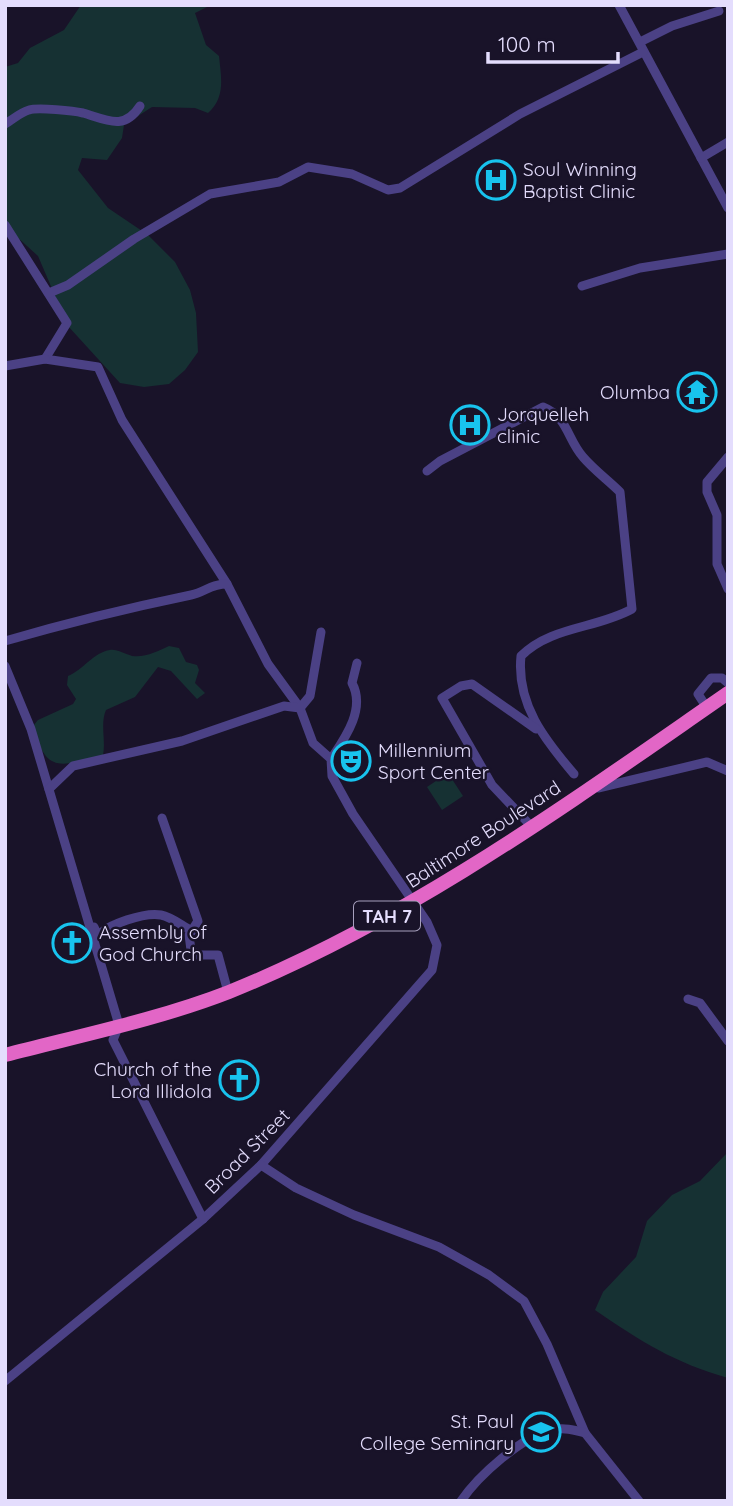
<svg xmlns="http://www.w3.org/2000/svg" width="733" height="1506" font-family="Quicksand,sans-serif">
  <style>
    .green { fill: #163133 }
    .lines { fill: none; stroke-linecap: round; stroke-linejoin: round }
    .minor { stroke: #4b4185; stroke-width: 9 }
    .trunk { stroke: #e266c6; stroke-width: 14 }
    .labels { text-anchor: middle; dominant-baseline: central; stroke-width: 5; stroke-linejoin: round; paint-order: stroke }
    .shield { fill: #191329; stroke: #a7a0bd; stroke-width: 2 }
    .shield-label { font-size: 18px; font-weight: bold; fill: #e4ddfd }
    .poi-label { font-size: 19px; fill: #e4ddfd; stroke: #191329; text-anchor: start }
    .street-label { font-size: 19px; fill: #e4ddfd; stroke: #191329 }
  </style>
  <rect width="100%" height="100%" fill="#191329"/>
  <g class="green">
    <path d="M81,5H211L195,13L206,45L219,56C221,77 226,97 208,113L195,108L152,107L124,125L122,138L107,160L82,158L78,170L108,208L148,235L175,262L190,290L196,313L198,352L185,370L169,384L144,387L120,383L68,326L38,256L5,226V67L18,63L30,48L64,30Z"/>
    <path d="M169,646L179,648L186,662L197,665L199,670L195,683L205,693L197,699L171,671L158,667L135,697L106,710C100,723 106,741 103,755C61,766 46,775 33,726L38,720L73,704L76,699L67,685L68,676C83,670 94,652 110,650C117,649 125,654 132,656C145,658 158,651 169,646Z"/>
    <path d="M448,773L463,796L442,810L427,787Z"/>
    <path d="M728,1152V1378C675,1363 640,1341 595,1310L603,1292L636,1257L647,1221L672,1195L700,1181Z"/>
  </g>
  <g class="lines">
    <g class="minor">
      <path d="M619,5L728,208"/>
      <path d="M640,42L672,26L719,11"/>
      <path d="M5,124C12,120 21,112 29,110C38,107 74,111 83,113C107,120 124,131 140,106"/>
      <path d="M701,158L728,142"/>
      <path d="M5,225L67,323L45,359L98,367L122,420L227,584L268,664L300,708L313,743L331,759L332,776L353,814L427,922L437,945L432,970L261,1165L203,1219L5,1381"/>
      <path d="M582,286L640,268L728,254"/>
      <path d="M49,293L68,285L134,239L210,194L279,182L308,167L352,174L388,190L400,188L520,114L643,52"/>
      <path d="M5,366L45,359"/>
      <path d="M728,457L707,482V492L717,515V564L728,589"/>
      <path d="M427,471L440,461L543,407C568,417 567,439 583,457C594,470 608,480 620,492L632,609C596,629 551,626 521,656C516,704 545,740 574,774"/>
      <path d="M5,641C67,623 128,608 191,595C206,592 210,584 227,584"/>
      <path d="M5,666L31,729L119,1025L113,1040L203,1219"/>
      <path d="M707,708L698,694L711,678H722L728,683"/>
      <path d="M331,759C345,738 366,709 352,683L357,663"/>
      <path d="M598,788L707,762L728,771"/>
      <path d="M49,789L73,766L182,741L284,706L300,708L310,696L321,632"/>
      <path d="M162,818L198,921L189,935L191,950L197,955H218L228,992"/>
      <path d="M532,827L492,785L442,698L461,686L472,684L536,729"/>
      <path d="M94,927L98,936C108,924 145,912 161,915C172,917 182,926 192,931"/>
      <path d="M688,999L700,1003L728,1041"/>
      <path d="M261,1165L296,1188L354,1215L439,1247L489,1275L524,1301L547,1344L585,1433L639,1501"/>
      <path d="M461,1501C478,1476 522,1436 552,1430C563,1427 574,1430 585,1433"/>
    </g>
    <path class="trunk" d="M5,1055C78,1036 160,1019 229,992C410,919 569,803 728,693"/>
  </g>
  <defs>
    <g id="hospital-ring" transform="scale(2.0125)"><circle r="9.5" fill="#191329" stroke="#18c3ee" stroke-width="1.5"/><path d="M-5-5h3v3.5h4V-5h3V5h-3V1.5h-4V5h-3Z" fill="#18c3ee"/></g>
    <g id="temple-ring" transform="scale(2.0125)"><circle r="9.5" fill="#191329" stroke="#18c3ee" stroke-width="1.5"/><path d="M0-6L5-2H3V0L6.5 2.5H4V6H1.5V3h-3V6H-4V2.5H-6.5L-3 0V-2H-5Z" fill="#18c3ee"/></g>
    <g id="theatre-ring" transform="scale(2.0125)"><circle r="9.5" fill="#191329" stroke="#18c3ee" stroke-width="1.5"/><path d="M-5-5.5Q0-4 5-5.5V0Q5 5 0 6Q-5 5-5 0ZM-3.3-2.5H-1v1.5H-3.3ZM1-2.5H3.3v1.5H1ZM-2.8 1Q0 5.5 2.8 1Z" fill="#18c3ee"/></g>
    <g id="church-ring" transform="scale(2.0125)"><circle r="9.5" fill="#191329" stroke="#18c3ee" stroke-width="1.5"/><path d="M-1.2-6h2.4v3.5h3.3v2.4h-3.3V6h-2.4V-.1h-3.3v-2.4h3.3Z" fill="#18c3ee"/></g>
    <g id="university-ring" transform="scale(2.0125)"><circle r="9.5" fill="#191329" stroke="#18c3ee" stroke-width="1.5"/><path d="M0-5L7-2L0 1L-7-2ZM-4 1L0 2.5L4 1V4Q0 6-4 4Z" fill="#18c3ee"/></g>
  </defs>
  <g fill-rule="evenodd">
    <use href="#hospital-ring" x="496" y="180"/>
    <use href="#temple-ring" x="697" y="392"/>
    <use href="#hospital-ring" x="470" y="425"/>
    <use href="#theatre-ring" x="351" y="761"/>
    <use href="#church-ring" x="72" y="943"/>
    <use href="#church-ring" x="239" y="1080"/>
    <use href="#university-ring" x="541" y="1432"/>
  </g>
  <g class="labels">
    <rect class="shield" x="354" y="901.5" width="66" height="29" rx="5"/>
    <g class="shield-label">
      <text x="387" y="916">TAH 7</text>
    </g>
    <g class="poi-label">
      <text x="523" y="169">Soul Winning<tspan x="523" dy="22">Baptist Clinic</tspan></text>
      <text x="670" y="392" text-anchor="end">Olumba</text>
      <text x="497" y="414">Jorquelleh<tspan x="497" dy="22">clinic</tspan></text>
      <text x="378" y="750">Millennium<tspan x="378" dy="22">Sport Center</tspan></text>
      <text x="99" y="932">Assembly of<tspan x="99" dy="22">God Church</tspan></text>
      <text x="212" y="1069" text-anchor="end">Church of the<tspan x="212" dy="22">Lord Illidola</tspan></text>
      <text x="514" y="1421" text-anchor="end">St. Paul<tspan x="514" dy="22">College Seminary</tspan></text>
    </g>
    <g class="street-label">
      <text transform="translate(483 834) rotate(-33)">Baltimore Boulevard</text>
      <text transform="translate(247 1151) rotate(-45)">Broad Street</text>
    </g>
  </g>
  <rect width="733" height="1506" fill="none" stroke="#e4ddfd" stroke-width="14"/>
  <path d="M488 52v10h130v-10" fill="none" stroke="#e4ddfd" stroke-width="3.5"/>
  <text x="498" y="52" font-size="21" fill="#e4ddfd" stroke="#191329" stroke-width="5" paint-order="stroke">100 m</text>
</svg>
